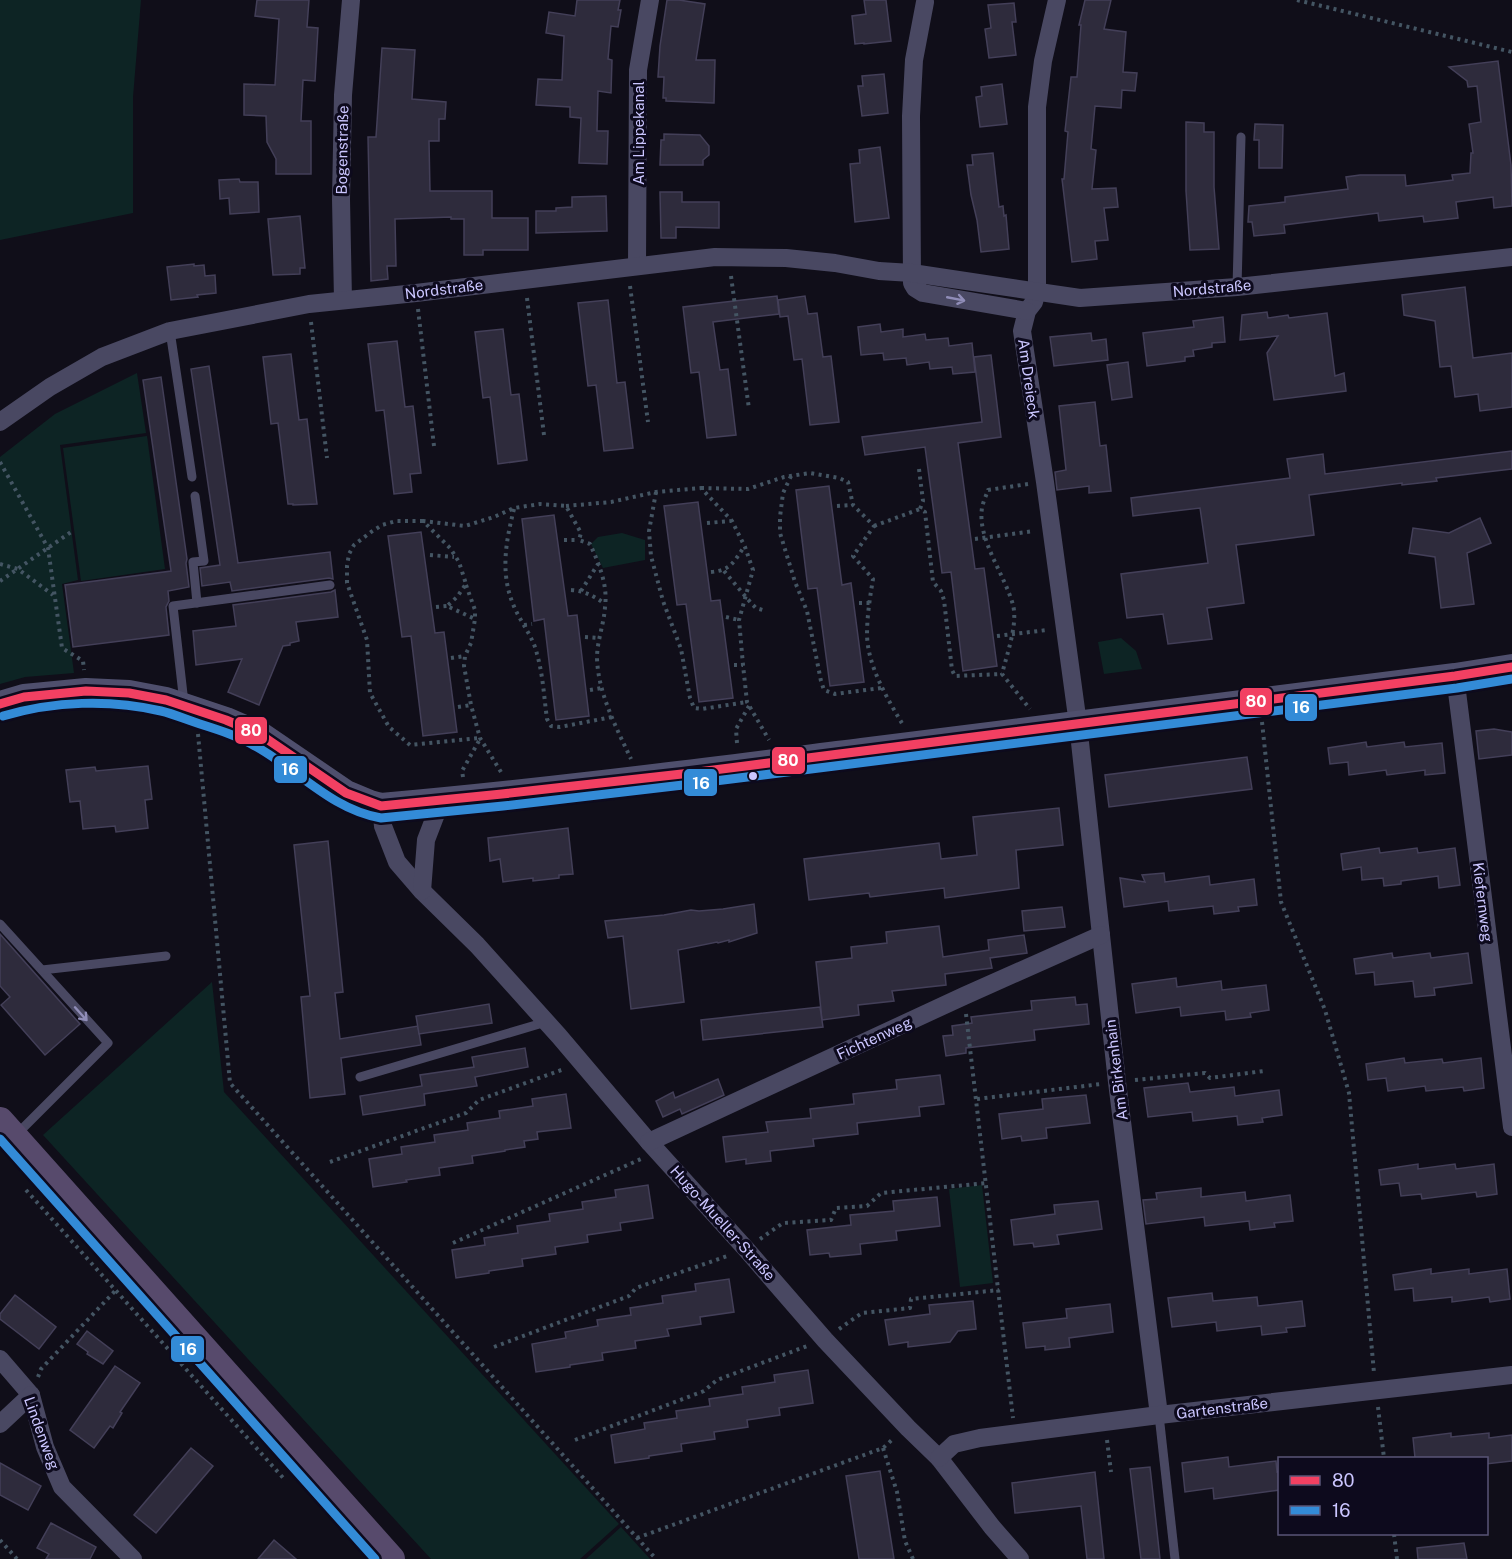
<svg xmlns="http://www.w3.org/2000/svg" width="1512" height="1559" font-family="'Public Sans',sans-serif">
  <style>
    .green { fill: #0d2424 }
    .building { fill: #2e2b3c; stroke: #433f58; stroke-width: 1.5 }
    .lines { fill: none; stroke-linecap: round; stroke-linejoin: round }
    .path { stroke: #445563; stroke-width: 4; stroke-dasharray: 3 4.5; stroke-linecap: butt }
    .lane { stroke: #494862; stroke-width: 9 }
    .street { stroke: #494862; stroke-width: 18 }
    .secondary { stroke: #4f4f6d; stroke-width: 26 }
    .primary { stroke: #574a6c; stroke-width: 28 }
    .bus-1-casing { stroke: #0d0a1d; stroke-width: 14 }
    .bus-2-casing { stroke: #0d0a1d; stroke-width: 14 }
    .bus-1 { stroke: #f24062; stroke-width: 9 }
    .bus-2 { stroke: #338bd7; stroke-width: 9 }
    .oneway { stroke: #908db8 }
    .bus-dot { fill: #cbc6ff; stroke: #0d0a1d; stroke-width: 2 }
    .labels { text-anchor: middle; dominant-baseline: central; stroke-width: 6; stroke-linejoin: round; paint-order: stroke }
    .street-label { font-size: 15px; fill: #cbc6ff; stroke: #0d0a1d }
    .line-badge { stroke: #0d0a1d; stroke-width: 2 }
    .badge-label { font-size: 16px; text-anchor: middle; font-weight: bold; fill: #fff }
  </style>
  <rect width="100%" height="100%" fill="#100e19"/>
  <g class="green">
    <path d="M0,0H141L133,97V213L0,240Z"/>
    <path d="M137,373L146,433L60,445L78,580L62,584L74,673L25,677L0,684V457L55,414Z"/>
    <path d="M147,436L165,569L81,581L63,448Z"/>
    <path d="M622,533L645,540V560L603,568L591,544L598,537Z"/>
    <path d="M1121,638L1136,651L1142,669L1104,674L1098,642Z"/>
    <path d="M212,982L224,1092L619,1524L580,1559H431L43,1135Z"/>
    <path d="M982,1185L993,1283L960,1287L949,1189Z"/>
    <path d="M621,1527L650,1559H586Z"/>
  </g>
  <g class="building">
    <path d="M257,0H309L307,27L318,28L315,81L303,80L301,121H311V174H276V159L267,142L266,116L244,115V84L275,85L279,19L255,16Z"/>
    <path d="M577,0H620L618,10H621L618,27L611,26L608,59L612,60L611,93L598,91L597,131H608L607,164L579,163L581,118L570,117V107L536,105L538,79L562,80L564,36L546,33L549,12L575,16Z"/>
    <path d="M667,0H679L705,4L696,60H715L714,103L666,101V98H663L664,77H658L660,46Z"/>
    <path d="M864,0H886L891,41L864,44V43L855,44L852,16L866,14Z"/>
    <path d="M1085,0H1111L1104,29L1126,32L1123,72L1137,73L1135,91L1122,90L1121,108L1095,106L1091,149L1096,150L1092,189L1116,188L1118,207L1104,208L1108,240L1095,241L1097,259L1072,262L1062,179H1064L1068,132L1065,131L1071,77H1077L1081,25H1079Z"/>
    <path d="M1014,3L1016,22H1012L1016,55L989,58L985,29L991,28L988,5Z"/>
    <path d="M382,48L415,50L412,99L446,102L445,119H439V141H429L430,191H492V218H528V250H483V255H464V219H451V217L395,219L396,266H387L388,279L371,281L368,137H376Z"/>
    <path d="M1498,61L1511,165L1512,206L1494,208L1493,197L1456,202L1458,218L1424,222L1423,216L1379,221L1378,213L1284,225L1285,233L1254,236L1252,222H1248L1249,206L1285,202V197L1348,189L1346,177L1360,175H1405L1406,186L1453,180L1452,175L1470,173L1471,153H1473L1469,124L1481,122L1477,86L1468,87L1467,81L1449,67Z"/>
    <path d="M884,74L888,113L862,116L858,86H863L862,76Z"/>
    <path d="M1002,84L1007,124L980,127L976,97L982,96L981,87Z"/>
    <path d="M1186,122L1204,123V132H1214V187L1219,249L1190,250L1186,191Z"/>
    <path d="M1255,124L1283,125L1282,168H1259V140H1254Z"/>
    <path d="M664,134L700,135L709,146V155L703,160V165H660L661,140H664Z"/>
    <path d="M880,147L889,218L855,222L850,164L860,163L859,150Z"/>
    <path d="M993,153L999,207L1003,206L1004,216L1006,215L1009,249L981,252L977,220L971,195L967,165H973L972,155Z"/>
    <path d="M239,179L240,182H258L259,212L230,214L229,198L220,199L219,180Z"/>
    <path d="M660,192H682V202H719V228L676,227V238H661Z"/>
    <path d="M606,196L607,231L536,233V211H556V208L572,207V197Z"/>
    <path d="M300,216L305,268H300V274L273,275L268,219Z"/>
    <path d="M194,264V266L204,265L205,276L215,275L216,293L197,295L198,297L171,300L167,267Z"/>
    <path d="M1465,287L1473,358L1512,353V407L1480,411L1478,394L1455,397L1451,366L1440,367L1435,321L1404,315L1402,295Z"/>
    <path d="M777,296L779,314L713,322L720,370L728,369L736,435L707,438L699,372L691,373L683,307Z"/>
    <path d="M805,296L808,314L817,313L823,357L831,356L839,422L810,425L802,359L794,360L788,316L780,317L778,300Z"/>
    <path d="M608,300L617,383L625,382L633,448L604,451L596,385L588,386L578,303Z"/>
    <path d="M1267,312L1268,318L1288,315L1289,318L1327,313L1335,376L1344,373L1346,391L1274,400L1267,353L1278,336L1240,340L1242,315Z"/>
    <path d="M1223,317L1225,342L1212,343V347L1193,350L1194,356L1185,357V361L1147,366L1143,333L1194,327L1193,321Z"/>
    <path d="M880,324L881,332L903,329V337L925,334L926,340L948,338L949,346L972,343L975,372L953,374L952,367L930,369L929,362L907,365L906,358L884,360L883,353L861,355L858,327Z"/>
    <path d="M503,329L511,395L519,394L527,460L498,464L490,397L483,398L475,332Z"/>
    <path d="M1091,333L1092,341L1106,339L1108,360L1054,366L1050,337Z"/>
    <path d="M397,341L405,407L413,406L421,473L410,474L412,492L394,494L384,410L376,411L368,344Z"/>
    <path d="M291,354L299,420L307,419L317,504L293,505V504H288L278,423L271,424L263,357Z"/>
    <path d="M991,355L1001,437L958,443L975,569L984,568L997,666L963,671L951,572L942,573L925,447L865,455L862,437L982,422L974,357Z"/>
    <path d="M1128,362L1132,397L1112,400L1107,365Z"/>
    <path d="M209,366L238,563L330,552L333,579L329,578L232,591L230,582L202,586L200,568L220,565L191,369Z"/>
    <path d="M161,377L187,559L186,563L189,587L168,591L169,601L166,607L169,635L73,647L65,585L171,571L143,380Z"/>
    <path d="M1095,402L1100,446L1106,445L1111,491L1089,493V486L1057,490L1055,472L1066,470L1059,406Z"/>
    <path d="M1512,451V469L1436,478L1437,481L1402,485V483L1309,495L1314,535L1236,545L1244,603L1207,608L1212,639L1168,644L1163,614L1127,618L1121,574L1208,563L1200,508L1133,516L1131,498L1290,478L1287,459L1323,454L1325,474Z"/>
    <path d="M829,486L842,585L851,583L864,682L830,686L817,588L808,589L796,490Z"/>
    <path d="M698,502L711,601L720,600L733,698L699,702L686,604L677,605L664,506Z"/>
    <path d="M554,515L568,616L577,615L589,716L556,720L544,619L534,621L522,519Z"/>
    <path d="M1480,518L1491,543L1467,553L1474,604L1441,608L1435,557L1409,553L1413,528L1449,533Z"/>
    <path d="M421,532L435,633L444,632L457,732L423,736L411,636L402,637L388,536Z"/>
    <path d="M335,590L338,617L296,622L299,641L290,643V645L283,646L259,705L228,692L242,659L196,665L193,631L236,626L233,605L331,592Z"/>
    <path d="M1494,729L1512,732V755L1479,759L1476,731Z"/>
    <path d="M1366,742L1367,747L1404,742L1405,747L1442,743L1445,773L1425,775V770L1387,775L1386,770L1349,775L1348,762L1330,764L1328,748Z"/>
    <path d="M1247,757L1252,789L1109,807L1105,775Z"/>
    <path d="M148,766L152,799L145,800L148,828L116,832L115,826L83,829L80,801L70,802L66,770L95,767L96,771Z"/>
    <path d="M1059,808L1063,845L1016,850L1019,888L945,898L944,888L870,897L869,893L809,900L804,859L939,843L941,859L977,855L973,817Z"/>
    <path d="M568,828L573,874L559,875V878L533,881V878L503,882L500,859L490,861L488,838Z"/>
    <path d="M328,841L343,992L335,993L340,1039L418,1026L421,1045L341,1058L345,1094L310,1098L301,997L310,996L294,845Z"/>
    <path d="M1379,848L1380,853L1417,848L1418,853L1455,848L1460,885L1439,888L1438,876L1401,881V884L1384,886L1383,878L1362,880L1361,867L1343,870L1341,854Z"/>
    <path d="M1164,873L1165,882L1209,876L1210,885L1254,879L1257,905L1238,907L1239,911L1214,914L1213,906L1169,911L1168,901L1124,907L1120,878L1145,882L1142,875Z"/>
    <path d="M754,904L757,933L729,942V940L718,943L717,942L678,950L684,1002L631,1009L623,936L608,938L605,921L664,915L691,910L699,911L723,909Z"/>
    <path d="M1062,907L1065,927L1024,931L1022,911Z"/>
    <path d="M939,926L943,957L989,950L988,940L1024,935L1027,953L990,958L992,968L945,974L946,985L892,991L894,1001L858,1005L859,1015L822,1020L816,962L852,958L851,947L887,943L886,932Z"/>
    <path d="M0,934L80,1024L45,1055L1,1005L10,997L0,986Z"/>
    <path d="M1392,953L1393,958L1430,953L1431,958L1468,953L1472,983L1434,988L1435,995L1415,997L1413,981L1375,985L1374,972L1356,974L1354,959Z"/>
    <path d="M1176,978L1177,987L1221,981L1222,990L1266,985L1269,1010L1250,1013L1251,1017L1226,1020L1225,1011L1181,1016L1180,1007L1136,1013L1132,984Z"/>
    <path d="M1075,997L1076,1005L1087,1004L1089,1024L1034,1030L1035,1040L966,1048V1053L946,1056L943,1036L953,1035L952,1026L972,1023L971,1017L1032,1010L1031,1001Z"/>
    <path d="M489,1004L492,1023L419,1034L416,1016Z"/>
    <path d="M820,1007L823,1027L703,1040L701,1020Z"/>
    <path d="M525,1048L528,1067L475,1077L477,1086L424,1094L425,1105L363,1115L360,1096L422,1086L420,1075L474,1067L472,1057Z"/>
    <path d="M1404,1058L1405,1063L1442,1059L1443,1063L1481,1058L1484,1088L1464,1091L1463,1087L1426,1091L1425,1086L1388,1091L1386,1078L1368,1080L1366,1064Z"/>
    <path d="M940,1075L944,1104L919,1107L920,1116L857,1123L858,1134L813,1139L814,1146L770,1151L771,1161L746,1164V1159L726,1162L723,1137L768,1132L766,1122L811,1118L810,1109L854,1104L853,1094L897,1089L896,1080Z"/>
    <path d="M718,1079L724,1095L682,1114L680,1109L663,1117L656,1101L673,1092L675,1098Z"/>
    <path d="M1188,1083L1190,1092L1234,1087L1235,1096L1279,1090L1282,1115L1262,1118L1263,1122L1238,1125L1237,1116L1193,1121L1192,1112L1148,1117L1144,1088Z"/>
    <path d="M566,1094L571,1128L537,1132L538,1139L524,1141L525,1147L505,1150V1151L472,1156L473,1163L439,1168L440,1175L406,1180L407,1182L373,1187L369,1159L402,1154L401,1147L435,1142L434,1135L468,1130L467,1123L500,1118L499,1111L533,1106L532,1099Z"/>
    <path d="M1086,1095L1090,1123L1046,1128L1047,1138L1022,1141L1021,1136L1002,1139L999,1114L1043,1109L1042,1099Z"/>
    <path d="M1418,1164V1169L1455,1164L1456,1169L1494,1164L1497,1194L1477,1197L1476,1192L1422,1199L1421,1194L1401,1196L1399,1183L1381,1185L1379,1170Z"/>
    <path d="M648,1185L653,1218L620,1223L621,1230L587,1235L588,1242L555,1247L556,1254L522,1259L523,1266L489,1271V1273L456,1278L452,1250L485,1245L484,1238L518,1233L517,1226L550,1221L549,1214L583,1209L582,1202L616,1197L615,1190Z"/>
    <path d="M1201,1188V1197L1245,1192L1246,1201L1290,1195L1293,1221L1274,1223L1275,1227L1250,1230L1249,1221L1205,1226L1204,1217L1146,1224L1143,1200L1157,1199L1156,1193Z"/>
    <path d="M937,1197L940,1226L896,1231L897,1240L860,1244L861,1254L830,1257L829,1253L810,1255L807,1230L851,1225L850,1215L894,1211L893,1201Z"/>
    <path d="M1098,1201L1102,1229L1057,1235L1059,1244L1034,1247L1033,1243L1014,1245L1011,1220L1055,1214L1054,1205Z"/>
    <path d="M1431,1269V1274L1469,1269V1274L1507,1269L1510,1299L1490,1302L1489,1297L1452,1302V1297L1414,1301L1413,1288L1395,1290L1393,1275Z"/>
    <path d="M729,1279L734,1312L700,1317L701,1324L667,1329L669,1336L635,1341L636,1348L602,1353L603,1360L570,1365V1367L536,1372L532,1344L566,1338L565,1332L598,1326L597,1320L631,1315L630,1308L663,1303L662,1296L696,1291L695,1284Z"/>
    <path d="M1212,1293L1213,1301L1257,1297L1258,1306L1302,1301L1305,1326L1286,1328L1287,1332L1262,1335L1261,1326L1217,1331L1216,1322L1172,1327L1168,1298Z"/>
    <path d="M15,1295L56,1327L39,1349L0,1319V1314Z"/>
    <path d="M973,1301L976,1329L958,1331L950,1342L908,1347V1342L889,1345L885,1320L930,1314L929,1305Z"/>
    <path d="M1110,1304L1113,1332L1069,1338L1070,1347L1045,1350V1346L1026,1348L1023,1323L1067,1318L1066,1309Z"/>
    <path d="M87,1331L113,1351L103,1364L87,1354L88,1352L77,1344Z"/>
    <path d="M115,1366L140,1383L120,1412L122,1413L113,1428L110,1426L94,1448L70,1430Z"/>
    <path d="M808,1370L813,1403L779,1408L780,1415L747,1420L748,1427L714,1432L715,1439L681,1444L682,1451L649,1456V1458L615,1463L611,1435L645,1429L644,1423L677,1418L676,1411L710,1406L709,1399L743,1394L742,1387L775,1382L774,1375Z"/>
    <path d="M1451,1433V1437L1489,1433V1438L1512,1435V1461L1486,1464V1458H1415L1413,1438Z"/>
    <path d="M191,1448L213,1466L156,1533L134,1515Z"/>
    <path d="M1228,1457L1229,1467L1276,1461L1277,1472L1280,1471V1490L1214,1499L1213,1488L1185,1492L1182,1463Z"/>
    <path d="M0,1463L41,1486L28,1510L0,1495Z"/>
    <path d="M1150,1467L1152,1485L1160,1559H1141L1130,1469Z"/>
    <path d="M880,1471L894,1559H859L846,1476Z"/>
    <path d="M1095,1472L1104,1559H1087L1081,1506L1015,1513L1012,1483Z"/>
    <path d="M51,1523L96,1547L90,1559H46L49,1554L37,1548Z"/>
    <path d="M274,1540L296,1559H258Z"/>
    <path d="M1464,1543L1467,1559H1418L1417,1548Z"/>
  </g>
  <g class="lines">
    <g class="path">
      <path d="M1297,0L1512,52"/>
      <path d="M731,276L749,409"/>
      <path d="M630,286L648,422"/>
      <path d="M527,298L544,435"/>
      <path d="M418,309L434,446"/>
      <path d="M311,322L327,458"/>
      <path d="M0,462L48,548L62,648L83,661L84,670"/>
      <path d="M919,469L923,501L920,509L925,512L933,582L941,591L944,600L952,670L955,676L1002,674"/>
      <path d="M791,476L783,493L780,517V533L795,582L807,611L821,681L824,690L835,694L881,688"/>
      <path d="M1028,484L988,490C986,496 983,502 982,508C977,539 1005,575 1013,605C1018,624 1007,654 1002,674L1030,709"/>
      <path d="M701,488L748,489L784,477L810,473L839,478L848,482L853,505L874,526L853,556L873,579C870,597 867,616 867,635C868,667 887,698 903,725"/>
      <path d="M656,492L649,531L651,556L663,601L681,649L690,698L694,708L702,709L747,702"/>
      <path d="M566,506L611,502L656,492L701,488L732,521L745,547L753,570L739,620L743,665L747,702L769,740"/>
      <path d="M837,506L853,505"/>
      <path d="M514,509C506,541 500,572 513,604C520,622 533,636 537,654C543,675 544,697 547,719L551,726L560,727L612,717"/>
      <path d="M423,521H396L382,525L371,532L354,545L349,554L347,566V583L367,640L370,693L389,727L410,745L480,738"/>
      <path d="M707,523L731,521"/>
      <path d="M874,526L920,509"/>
      <path d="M975,539L1034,531"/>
      <path d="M564,540H579"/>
      <path d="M430,555L454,557"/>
      <path d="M0,564L18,569L53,595"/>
      <path d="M724,571L751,603L756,608L766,611"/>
      <path d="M711,572C731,570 733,563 744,547"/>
      <path d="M0,581L74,530"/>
      <path d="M466,585L475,610V619"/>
      <path d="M571,590C585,591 594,596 605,604"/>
      <path d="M581,591L598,564"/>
      <path d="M859,603H870"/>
      <path d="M436,607L447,606"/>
      <path d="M726,617L739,620"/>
      <path d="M524,625L532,624"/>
      <path d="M997,636L1047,630"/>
      <path d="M585,637L600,638"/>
      <path d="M451,658L465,656"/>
      <path d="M734,665H743"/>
      <path d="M590,690L602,688"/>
      <path d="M458,707L471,705"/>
      <path d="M1262,722L1281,902L1325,1010L1349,1093L1374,1373"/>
      <path d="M198,734L230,1083L656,1559"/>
      <path d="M737,743L736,729L749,706"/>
      <path d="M501,772L480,738L471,705L464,666L465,656L471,643L475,619L447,606L457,597L466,584L459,562L450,548L423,521L465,526L494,517L514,508L540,504L566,506L581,533L579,540L590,544C599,564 608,585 605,607C604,624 597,641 597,658C598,693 616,727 631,759"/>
      <path d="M463,777L462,771L480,739"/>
      <path d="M966,1014L1013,1418"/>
      <path d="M1135,1080L1205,1073L1210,1078L1264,1071"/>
      <path d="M977,1099L1101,1084"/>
      <path d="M330,1162L466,1113L479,1100L564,1069"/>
      <path d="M26,1190L285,1480"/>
      <path d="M760,1239L783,1223L831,1220L836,1208L867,1206L881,1193L987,1183"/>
      <path d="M453,1243L641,1159"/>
      <path d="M839,1329L862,1313L910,1308L911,1299L999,1290"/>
      <path d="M494,1347L629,1296L636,1288L727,1256"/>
      <path d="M38,1377L41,1369L115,1291"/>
      <path d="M1378,1407L1384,1458"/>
      <path d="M575,1440L704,1391L717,1380L807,1346"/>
      <path d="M1107,1440L1111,1472"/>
      <path d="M883,1448L897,1492L905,1541L913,1559"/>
      <path d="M1394,1534L1397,1559"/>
      <path d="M637,1538L883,1448L893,1439"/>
      <path d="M0,1540L17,1559"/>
    </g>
    <g class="lane">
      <path d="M1237,287L1241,137"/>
      <path d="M170,331L192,477"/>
      <path d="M195,496L204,561L193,562L197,603"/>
      <path d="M184,703L173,606L330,585"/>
      <path d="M0,924L108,1043L16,1135"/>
      <path d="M42,970L166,956"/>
      <path d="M360,1077L546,1022"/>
      <path d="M1159,1415L1175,1559"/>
    </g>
    <g class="street">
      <path d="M1057,0L1043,61L1037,107V291L1034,302L1027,311L1022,331L1045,482L1078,724L1117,1082L1159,1415"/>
      <path d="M925,2L914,60L911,116L912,283L915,288L923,293L1027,311"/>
      <path d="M637,266L638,70L650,0"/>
      <path d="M343,300L341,199L343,95L351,0"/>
      <path d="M0,422L50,387L102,357L170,331L309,304L416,293L715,257L786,258L835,263L879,271L912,273L1080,298L1237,287L1512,257"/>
      <path d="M1455,676L1512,1127"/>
      <path d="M381,806L383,826L397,862L422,891L477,945L559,1036L649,1142L746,1249L825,1340L908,1428L939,1458L992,1527L1020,1559"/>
      <path d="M422,891L426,840L441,801"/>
      <path d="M649,1142L964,996L1101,935"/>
      <path d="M0,1359L31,1395L45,1447L62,1487L133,1559"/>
      <path d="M0,1424L31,1395"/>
      <path d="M939,1458L954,1444L980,1438L1159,1415L1512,1375"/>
    </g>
    <path class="secondary" d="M0,704L24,697L86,691L129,693L166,700L226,720L261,735L346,793L370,803L381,806C542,792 702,771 862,751C1059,726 1257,701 1455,676L1512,667"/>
    <path class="primary" d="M0,1121L391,1559"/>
    <g class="bus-1-casing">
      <path id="bus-1" d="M0,704L24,697L86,691L129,693L166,700L226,720L261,735L346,793L381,806L502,794L682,774L1455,676L1512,667"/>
    </g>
    <g class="bus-2-casing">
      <g id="bus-2">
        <path d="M3,716C54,701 110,699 161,711C174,714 187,720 200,724C219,730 238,736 255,746C297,769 332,810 381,818L503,806L683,785L1457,688L1512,679"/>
        <path d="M0,1139L375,1559"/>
      </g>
    </g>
    <use href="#bus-1" class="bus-1"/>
    <use href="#bus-2" class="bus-2"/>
  </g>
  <defs><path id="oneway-shaft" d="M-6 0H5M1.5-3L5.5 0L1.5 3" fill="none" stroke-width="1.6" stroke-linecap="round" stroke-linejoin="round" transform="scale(1.5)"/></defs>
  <g class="oneway">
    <use href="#oneway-shaft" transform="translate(956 299) rotate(11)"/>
    <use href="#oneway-shaft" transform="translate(81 1014) rotate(48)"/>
  </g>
  <circle class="bus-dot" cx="753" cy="776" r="5"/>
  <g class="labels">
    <g class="street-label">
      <text transform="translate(638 133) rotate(-90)">Am Lippekanal</text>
      <text transform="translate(342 150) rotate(-89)">Bogenstraße</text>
      <text transform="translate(1212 288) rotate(-5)">Nordstraße</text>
      <text transform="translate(444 289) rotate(-7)">Nordstraße</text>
      <text transform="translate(1029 379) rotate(82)">Am Dreieck</text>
      <text transform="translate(1483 902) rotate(83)">Kiefernweg</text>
      <text transform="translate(874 1038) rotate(-25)">Fichtenweg</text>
      <text transform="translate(1116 1070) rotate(-97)">Am Birkenhain</text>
      <text transform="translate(723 1223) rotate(48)">Hugo-Mueller-Straße</text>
      <text transform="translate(1222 1408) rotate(-7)">Gartenstraße</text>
      <text transform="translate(42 1433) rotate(70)">Lindenweg</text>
    </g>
  </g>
  <g class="line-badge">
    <rect x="1239" y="687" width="34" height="29" rx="6" fill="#f24062"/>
    <rect x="1284" y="693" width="34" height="29" rx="6" fill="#338bd7"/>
    <rect x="234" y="716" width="34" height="29" rx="6" fill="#f24062"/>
    <rect x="771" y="746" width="35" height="29" rx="6" fill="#f24062"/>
    <rect x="273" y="755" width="35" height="29" rx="6" fill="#338bd7"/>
    <rect x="683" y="768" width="35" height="29" rx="6" fill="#338bd7"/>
    <rect x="170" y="1335" width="35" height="28" rx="6" fill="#338bd7"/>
  </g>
  <g class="badge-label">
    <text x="1256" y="707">80</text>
    <text x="1301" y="713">16</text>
    <text x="251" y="736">80</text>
    <text x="788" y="766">80</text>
    <text x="290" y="775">16</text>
    <text x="701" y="789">16</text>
    <text x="188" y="1355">16</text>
  </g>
  <rect x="1278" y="1457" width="210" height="78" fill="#0d0a1d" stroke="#595577" stroke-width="1.5"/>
  <rect x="1290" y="1476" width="30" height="9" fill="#f24062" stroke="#595577" stroke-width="1.5"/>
  <text x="1332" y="1487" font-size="18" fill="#cbc6ff">80</text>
  <rect x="1290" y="1506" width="30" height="9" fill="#338bd7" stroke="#595577" stroke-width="1.5"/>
  <text x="1332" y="1517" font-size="18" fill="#cbc6ff">16</text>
</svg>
